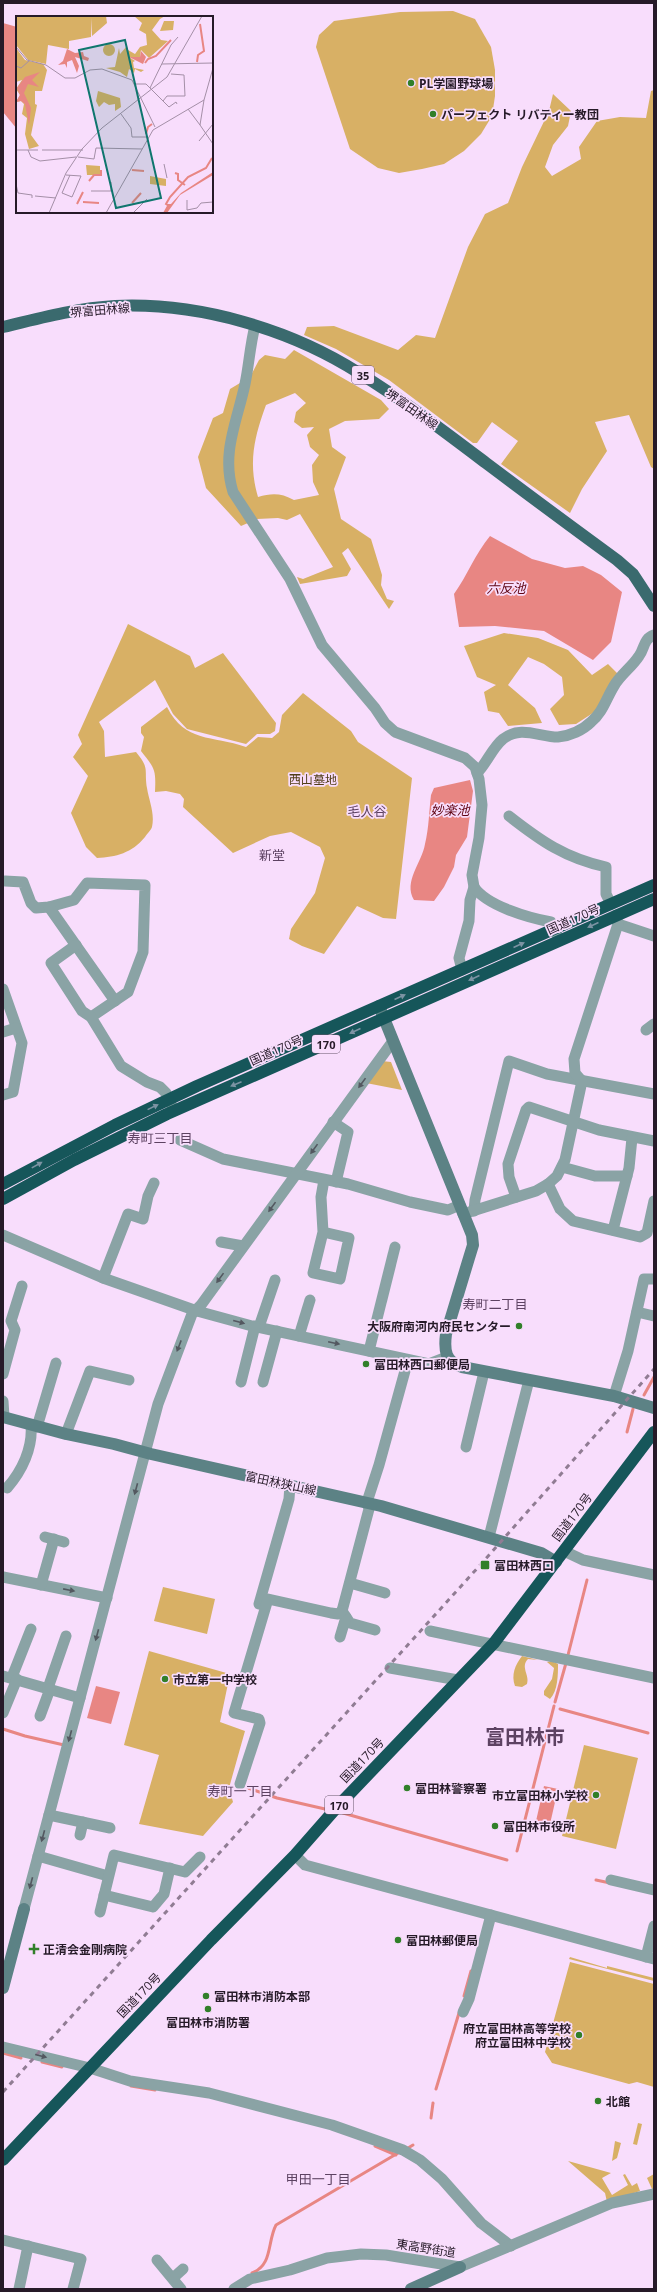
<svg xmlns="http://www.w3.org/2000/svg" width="657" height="2292" font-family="'Open Sans','Noto Sans JP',sans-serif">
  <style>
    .green { fill: #d8b065; fill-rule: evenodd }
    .water { fill: #e88683 }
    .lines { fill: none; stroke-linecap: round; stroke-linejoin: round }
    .stream { stroke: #e88683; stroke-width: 3 }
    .street { stroke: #8aa3a5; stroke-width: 11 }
    .secondary { stroke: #5c8285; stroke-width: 12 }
    .primary { stroke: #3a6a6e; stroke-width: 12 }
    .highway { stroke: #16565a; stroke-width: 12 }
    .rail { stroke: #907c93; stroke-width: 3; stroke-dasharray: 5 5; stroke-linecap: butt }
    .oneway { fill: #7c93a3 }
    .oneway2 { fill: #535860 }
    .poi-dot { fill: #317f29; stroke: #f8ddfc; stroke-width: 1.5 }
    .labels { text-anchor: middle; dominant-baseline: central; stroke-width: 3.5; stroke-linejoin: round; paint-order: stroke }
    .shield { fill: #f8ddfc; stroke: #655468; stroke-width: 1 }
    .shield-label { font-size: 11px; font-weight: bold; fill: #261a28 }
    .poi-label { font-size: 12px; font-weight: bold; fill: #261a28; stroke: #f8ddfc; text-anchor: start }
    .street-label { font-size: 12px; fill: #261a28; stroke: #f8ddfc }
    .park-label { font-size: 12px; fill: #513e18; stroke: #f8ddfc }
    .water-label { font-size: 13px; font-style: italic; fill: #5f0311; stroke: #f8ddfc }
    .neighbourhood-label { font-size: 13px; fill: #5d4262; stroke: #f8ddfc }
    .town-label { font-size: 20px; font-weight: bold; fill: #5d4262; stroke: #f8ddfc }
    .inset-river { fill: none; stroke: #e88683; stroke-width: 2 }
    .inset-road { fill: none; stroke: #a48fa7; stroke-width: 1 }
    .view { fill: #0f766e; fill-opacity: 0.15; stroke: #0f766e; stroke-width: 2 }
    .inset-edge { fill: none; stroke: #261a28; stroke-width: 2 }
  </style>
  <rect width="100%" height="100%" fill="#f8ddfc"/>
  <g class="green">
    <path d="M453,11L475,19L491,47L495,70V96L492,116L481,134L464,151L444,164L422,169L399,173L378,168L350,149L316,47L319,35L334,21L400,12Z"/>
    <path d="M654,90V469L651,467L629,415L595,422L607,451L582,489L570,513L501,464L518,441L492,422L477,443H473L389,380L336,349L304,335L307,327L334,326L398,350L416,335L435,338L468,247L485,214L508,203L522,167L549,111L553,94L571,111L568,126L553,145L545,167L552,176L581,159L579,147L597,121L620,117L646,118L651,91Z"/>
    <path d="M294,350L381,400L389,409L379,419L345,421L329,429L332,447L346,457L334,489L341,519L371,539L382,575L381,585L387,599L394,601L389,609L348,548L342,553L351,569L347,576L300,584L297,577L303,579L333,567L300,514L287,520L278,518L257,519L241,526L206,488L198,457L213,418L223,413L230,389L250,377L259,360L265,355L285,359ZM295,393L306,403L296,412L294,422L302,428L314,427L307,435L310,447L319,455L312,465L313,482L319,495L294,500C281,493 272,493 258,497C248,463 254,438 266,405Z"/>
    <path d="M128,624L190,656L195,668L223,653L276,723L275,731L270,734H257L246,744L187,729L173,714L155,680L99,722L104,731L105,757L136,752C150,769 144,769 147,788C149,801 155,813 152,827C151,830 147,834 145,837C132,853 116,857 97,858L86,847L71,813L88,776L73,757L82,744L78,735Z"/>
    <path d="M504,633L538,638L568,650L592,675L608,664L618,674L596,711L576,724L559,725L550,709L564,695L562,677L544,664L528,657L508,685L535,708L542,723L508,726L499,713L488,711L484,692L496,685L477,677L464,646Z"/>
    <path d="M303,693L351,731L358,742L412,778L396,919L383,918L357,906L324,954L302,946L289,939L291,929L315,893L325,858L320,847L291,832L270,836L233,853L183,807L184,799L180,794L166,791L155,792C156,769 155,769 141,751L144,737L141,733V727L167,707C185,743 212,735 246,747L258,737L272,738L279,732L282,715Z"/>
    <path d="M382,1061L391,1062L402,1090L366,1083Z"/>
    <path d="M163,1587L215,1599L207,1634L154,1621Z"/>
    <path d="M149,1651L230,1674L220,1722L245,1731L229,1788L233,1802L203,1836L139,1824L159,1755L124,1745Z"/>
    <path d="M522,1656L538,1660L528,1659C520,1667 530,1675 527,1684L522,1687L515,1686C511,1675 515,1665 522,1656Z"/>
    <path d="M552,1661L558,1664C558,1674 558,1691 550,1699L544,1695V1691L552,1679L554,1668L547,1662Z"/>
    <path d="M584,1745L638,1758L616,1849L562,1836Z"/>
    <path d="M570,1957L607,1968V1966L654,1978V1981L569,1959Z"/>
    <path d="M570,1962L654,1984V2087L637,2082L629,2084L552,2063L545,2052Z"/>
    <path d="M638,2123L642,2124L637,2145L633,2144Z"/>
    <path d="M615,2141L621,2143L617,2158L612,2161Z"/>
    <path d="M568,2161L611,2173L602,2178L612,2195L628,2185L623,2175L625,2174L632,2186L637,2183L640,2191L607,2202L605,2193Z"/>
    <path d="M654,2174V2189H652L647,2178Z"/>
  </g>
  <g class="water">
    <path d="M3,23L17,27V129L3,112Z"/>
    <path d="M490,536L532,559L565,568L583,566L601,575L622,592L611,642L593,660L544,631L495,626L459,627L454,594C467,576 475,554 490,536Z"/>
    <path d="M470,780L473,791L467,837L456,855L454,867L444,887L434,901L414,900C403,881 422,863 425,844C429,828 429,811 431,795L434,788Z"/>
    <path d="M96,1686L120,1692L111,1724L87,1718Z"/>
    <path d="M544,1786L558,1789L550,1824L536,1821Z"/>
  </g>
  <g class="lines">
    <g class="stream">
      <path d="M644,1395L654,1377"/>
      <path d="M627,1432L633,1409"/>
      <path d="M568,1655L587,1580"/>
      <path d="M555,1702L566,1663"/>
      <path d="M560,1709L648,1733"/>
      <path d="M3,1729L25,1736L64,1745"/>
      <path d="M248,1788L277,1798L325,1809"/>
      <path d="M343,1813L507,1860"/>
      <path d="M517,1851L554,1706"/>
      <path d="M596,1880L610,1883"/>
      <path d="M464,1996L471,1971"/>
      <path d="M3,2053L21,2058"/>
      <path d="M42,2062L62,2067"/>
      <path d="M131,2086L155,2090"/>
      <path d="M436,2089L459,2013"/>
      <path d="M431,2118L433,2103"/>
      <path d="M375,2146L396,2155"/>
      <path d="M408,2148L413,2145"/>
      <path d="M252,2273C273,2265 267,2242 276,2225L398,2153"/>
    </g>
    <g class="street">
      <path d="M255,326C250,345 249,365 245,384C237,422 221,453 233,492L290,579L322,645L375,708L385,723L395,732L465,758L475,767L479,779L482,805L479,838L472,875L474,887L470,900L469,921L459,958L462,970"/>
      <path d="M477,773C487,763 492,748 503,739C521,725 539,737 558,737C570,736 583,730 591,722C603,712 606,699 614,686C620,675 632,667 639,656C645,648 643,639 654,635"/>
      <path d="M509,816C541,841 565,858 606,867V894L611,904"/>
      <path d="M5,881L23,882L31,903L36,908L49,907L74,900L87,883L145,885L143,952L128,992L91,1017"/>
      <path d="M474,887C487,906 529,918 551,922L558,937"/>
      <path d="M49,907L115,1001"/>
      <path d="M618,924L654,936"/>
      <path d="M76,945L51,963L82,1011L91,1017L121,1066L147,1082L160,1087L166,1093L174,1111"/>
      <path d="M3,989L22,1043L13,1092L3,1095"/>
      <path d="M646,1030L654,1024"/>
      <path d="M3,1032L16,1028"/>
      <path d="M333,1122L348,1132L336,1182"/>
      <path d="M180,1140L223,1159L348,1184L410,1202L448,1210L460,1205"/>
      <path d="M562,1167L595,1176H627"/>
      <path d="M548,1184L560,1209L573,1221L640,1237L647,1233L654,1201"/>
      <path d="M516,1197L509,1177L508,1164L526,1110L529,1107L599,1130L654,1141"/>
      <path d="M474,1211L475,1200L509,1061L547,1074L654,1094"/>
      <path d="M463,1214L536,1191L548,1184L557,1176L565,1160L582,1081L575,1073L574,1059L618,924L616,915"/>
      <path d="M613,1230L629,1168L632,1138"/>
      <path d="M323,1232L349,1238L340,1279L313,1273L323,1232L321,1197L324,1180"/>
      <path d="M3,1235L103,1278L197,1311L252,1326L429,1364L447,1357"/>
      <path d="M221,1242L243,1246"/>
      <path d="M103,1278L128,1214L143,1219L148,1196L154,1183"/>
      <path d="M637,1312L654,1316"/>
      <path d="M259,1327L275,1280"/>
      <path d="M299,1336L310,1300"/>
      <path d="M369,1351L395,1247"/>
      <path d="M3,1374L15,1330L11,1321L22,1286"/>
      <path d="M241,1382L255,1326"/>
      <path d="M263,1382L277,1331"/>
      <path d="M614,1396L628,1351L644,1279H654"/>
      <path d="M3,1401L4,1417"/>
      <path d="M37,1427L56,1363"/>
      <path d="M66,1434L90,1371L129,1380"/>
      <path d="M466,1447L484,1372"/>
      <path d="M7,1488C22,1471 33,1448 31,1425"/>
      <path d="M45,1537L64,1542"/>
      <path d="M489,1537L529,1380"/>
      <path d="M564,1551L583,1560L654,1575"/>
      <path d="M3,1577L107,1598"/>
      <path d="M350,1583L385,1593"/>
      <path d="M41,1585L54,1539"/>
      <path d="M259,1604L289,1499L290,1485"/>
      <path d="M375,1630L350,1623L342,1611L369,1509L367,1502L379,1465L408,1360"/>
      <path d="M430,1631L654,1678"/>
      <path d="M340,1637L346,1617"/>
      <path d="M390,1668L458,1680"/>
      <path d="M3,1676L80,1698"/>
      <path d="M12,1677L31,1629"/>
      <path d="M48,1688L66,1636"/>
      <path d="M3,1713L17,1679"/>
      <path d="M40,1716L50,1689"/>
      <path d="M240,1784L260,1723L259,1719L234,1713L268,1599L331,1613L338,1614L342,1611"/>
      <path d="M49,1815L110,1828"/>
      <path d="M80,1835L83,1822"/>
      <path d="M295,1855L305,1865L654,1959"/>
      <path d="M38,1856L108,1876"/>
      <path d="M611,1880L654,1890"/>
      <path d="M104,1895L153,1907L164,1894L170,1868"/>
      <path d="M24,1909L158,1404L192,1314L201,1305L393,1041"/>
      <path d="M100,1912L114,1855L185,1872L200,1857"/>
      <path d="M646,1957L654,1926"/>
      <path d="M463,2012L469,1999L491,1915"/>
      <path d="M3,2047L90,2068L130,2081L209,2093L332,2125L403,2150L420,2160L442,2179L481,2223L511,2246"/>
      <path d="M3,2240L81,2259L73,2289"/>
      <path d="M157,2260L181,2289"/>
      <path d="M173,2278L183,2269"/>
      <path d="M19,2289L28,2246"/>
      <path d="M234,2289L250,2279L290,2270L327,2258L361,2254L386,2255L460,2267L612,2203L654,2194"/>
    </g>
    <g class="secondary">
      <path d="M379,1006L472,1235L473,1245L469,1258L446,1334C444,1350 445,1362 462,1367L614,1396L654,1408"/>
      <path d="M3,1417L66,1434L114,1444L151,1454L381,1506L541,1553L556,1562"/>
      <path d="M3,1988L24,1909"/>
      <path d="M411,2289L460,2267"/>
    </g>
    <path class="primary" d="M3,327C40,318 78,308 115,306C198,302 290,329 359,373C403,400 445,432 486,463C530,496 573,528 617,560L633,574L654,606"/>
    <g class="highway">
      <path d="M3,1184L115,1125L197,1086L654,885"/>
      <path d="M3,1199L74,1160L167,1114L654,899"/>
      <path d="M3,2160L211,1940L295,1855L338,1806L494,1643L654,1432"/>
    </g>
    <path class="rail" d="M3,2092L482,1563L654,1369"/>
  </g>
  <defs><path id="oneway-solid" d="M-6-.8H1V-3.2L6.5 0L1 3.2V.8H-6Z"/></defs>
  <g class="oneway">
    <use href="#oneway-solid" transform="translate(593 925) rotate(156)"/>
    <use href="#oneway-solid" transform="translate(519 945) rotate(-24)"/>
    <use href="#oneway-solid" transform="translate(474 978) rotate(156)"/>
    <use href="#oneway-solid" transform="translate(400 997) rotate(-24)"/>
    <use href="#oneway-solid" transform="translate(355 1031) rotate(156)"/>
    <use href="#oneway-solid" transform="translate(236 1084) rotate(157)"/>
    <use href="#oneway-solid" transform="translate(153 1107) rotate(-26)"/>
    <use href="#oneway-solid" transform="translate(37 1165) rotate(-29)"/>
  </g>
  <g class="oneway2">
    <use href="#oneway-solid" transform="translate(362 1083) rotate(126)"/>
    <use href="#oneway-solid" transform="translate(314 1149) rotate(126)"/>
    <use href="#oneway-solid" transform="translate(272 1207) rotate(126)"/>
    <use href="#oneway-solid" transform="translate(220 1278) rotate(126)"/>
    <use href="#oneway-solid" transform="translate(239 1322) rotate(15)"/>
    <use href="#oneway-solid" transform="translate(334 1343) rotate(12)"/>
    <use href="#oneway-solid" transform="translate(179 1346) rotate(111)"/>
    <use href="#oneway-solid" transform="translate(136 1489) rotate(105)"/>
    <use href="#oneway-solid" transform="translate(69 1590) rotate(11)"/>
    <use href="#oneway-solid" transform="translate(97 1635) rotate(105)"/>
    <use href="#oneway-solid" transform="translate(70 1736) rotate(105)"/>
    <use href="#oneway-solid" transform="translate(43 1836) rotate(105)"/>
    <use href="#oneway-solid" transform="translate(31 1883) rotate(105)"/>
    <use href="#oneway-solid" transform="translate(41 2056) rotate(14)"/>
  </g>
  <g class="poi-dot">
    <circle cx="411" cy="83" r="4"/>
    <circle cx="433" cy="114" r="4"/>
    <circle cx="519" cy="1326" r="4"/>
    <circle cx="366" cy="1364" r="4"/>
    <rect x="480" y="1560" width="10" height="10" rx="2"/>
    <circle cx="165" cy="1679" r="4"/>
    <circle cx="407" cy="1788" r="4"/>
    <circle cx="596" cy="1795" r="4"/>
    <circle cx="495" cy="1826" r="4"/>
    <circle cx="398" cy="1940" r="4"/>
    <path d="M32 1943h4v4h4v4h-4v4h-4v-4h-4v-4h4z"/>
    <circle cx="206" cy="1996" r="4"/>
    <circle cx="208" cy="2009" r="4"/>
    <circle cx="579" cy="2035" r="4"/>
    <circle cx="598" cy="2101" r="4"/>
  </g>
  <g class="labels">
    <g class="shield">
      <rect x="352" y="366" width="22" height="18" rx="3"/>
      <rect x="312" y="1035" width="28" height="18" rx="3"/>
      <rect x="325" y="1796" width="28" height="18" rx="3"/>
    </g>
    <g class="shield-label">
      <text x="363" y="375">35</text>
      <text x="326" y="1044">170</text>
      <text x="339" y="1805">170</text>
    </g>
    <g class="poi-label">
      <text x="419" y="83">PL学園野球場</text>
      <text x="441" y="114">パーフェクト リバティー教団</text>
      <text x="511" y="1326" text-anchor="end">大阪府南河内府民センター</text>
      <text x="374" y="1364">富田林西口郵便局</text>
      <text x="494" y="1565">富田林西口</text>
      <text x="173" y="1679">市立第一中学校</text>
      <text x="415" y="1788">富田林警察署</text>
      <text x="588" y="1795" text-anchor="end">市立富田林小学校</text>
      <text x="503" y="1826">富田林市役所</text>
      <text x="406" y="1940">富田林郵便局</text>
      <text x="43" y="1949">正清会金剛病院</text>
      <text x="214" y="1996">富田林市消防本部</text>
      <text x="208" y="2022" text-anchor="middle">富田林市消防署</text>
      <text x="571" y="2028" text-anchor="end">府立富田林高等学校<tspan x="571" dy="14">府立富田林中学校</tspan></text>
      <text x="606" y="2101">北館</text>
    </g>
    <g class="street-label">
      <text transform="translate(100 310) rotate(-5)">堺富田林線</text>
      <text transform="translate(412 409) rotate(35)">堺富田林線</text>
      <text transform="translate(573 919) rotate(-24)">国道170号</text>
      <text transform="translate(276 1050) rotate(-24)">国道170号</text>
      <text transform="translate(281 1483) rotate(12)">富田林狭山線</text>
      <text transform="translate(572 1517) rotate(-53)">国道170号</text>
      <text transform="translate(362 1760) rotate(-46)">国道170号</text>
      <text transform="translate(139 1995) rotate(-46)">国道170号</text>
      <text transform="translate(426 2248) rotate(9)">東高野街道</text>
    </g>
    <g class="park-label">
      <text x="313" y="779">西山墓地</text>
    </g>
    <g class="water-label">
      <text x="506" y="588">六反池</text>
      <text x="450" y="810">妙楽池</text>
    </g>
    <g class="neighbourhood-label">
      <text x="367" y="811">毛人谷</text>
      <text x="272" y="855">新堂</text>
      <text x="160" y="1138">寿町三丁目</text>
      <text x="495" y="1304">寿町二丁目</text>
      <text x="240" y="1791">寿町一丁目</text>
      <text x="318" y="2179">甲田一丁目</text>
    </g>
    <g class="town-label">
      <text x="525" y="1736">富田林市</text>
    </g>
  </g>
  <g transform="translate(16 16)">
    <rect width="197" height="197" fill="#f8ddfc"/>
    <path d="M0,0H90L91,7L76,20L75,2V21L53,25V33L32,29L30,48L12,44L0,29ZM118,0H149L144,3L136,14L145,24L152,25L133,42L125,34L124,41H113L119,45L117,46L118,52L128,54L125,56L119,53L118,57L113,53L111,61L104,56L90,52L99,51L103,32L104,38L111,30L112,34L119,38L124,31L131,29L130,18L123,14L126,7ZM148,5H158L157,14L144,15ZM87 34a6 6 0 1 1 12 0a6 6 0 1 1-12 0ZM0,32L9,44L27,48L31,54L26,75H19V88L21,89L15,119L23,130L13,133L9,118L11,102L6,98L8,88L5,85L0,86L4,79L0,73L6,64L0,66ZM82,75L104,82L105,91L99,95V88L93,89L88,86L83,91L80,85ZM70,149L84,150V159H71ZM134,160L150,163V170L134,168Z" fill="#d8b065"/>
    <path d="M51,33L59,37L67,36L68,40L73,42L72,45L59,41L63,50L61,57L56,44L51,46V52L49,48L42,49L47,45ZM125,35L130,41L127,48L113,41H124ZM24,56L16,64L23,71L12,68L8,77L15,92L13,109L9,88L5,85L0,86L4,79L1,72L9,61ZM197,156V159L164,179L151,197H147L152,188H155L165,177Z" fill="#e88683"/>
    <path class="inset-river" d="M181,46L182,39L188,35L184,8M129,47L132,43L140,40L155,24M130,118L132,111L136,108M116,154L128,155M159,157L162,158V164L169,169M73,165L78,159H85V154M67,186L83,187M116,187L125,177M61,188L67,176M153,190L150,188L154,181L172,161L190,152L196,142"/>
    <path class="inset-road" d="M0,31L11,44L30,49L49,62H59L74,54L86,53L116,64L139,111M146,48L197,47M0,50L5,52L13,45M119,68H130L153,91L160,86L161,88M134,72L155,29L162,21M188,84L184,109L197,128M147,85L151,80H169L168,59L155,58M172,93L184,109M105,98L115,112L116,121H132M183,125L197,108M0,134H22M12,134L15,141L24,145L60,141M26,134H67M62,141L78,143L80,132L126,133M148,148L151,162M50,159L65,160L56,181L46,177L54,159M0,168L2,177L16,179V182M75,175H95V166M19,180L40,182M171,184V194L181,192L185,187L197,186M33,197L50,157L66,133L86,112L151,61L186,0M90,197L137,114L188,84L197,52M117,197L131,183"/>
    <path class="view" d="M109,24L145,182L100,192L63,34Z"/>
    <rect width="197" height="197" class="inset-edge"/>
  </g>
  <rect width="657" height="2292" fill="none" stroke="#261a28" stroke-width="8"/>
</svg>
